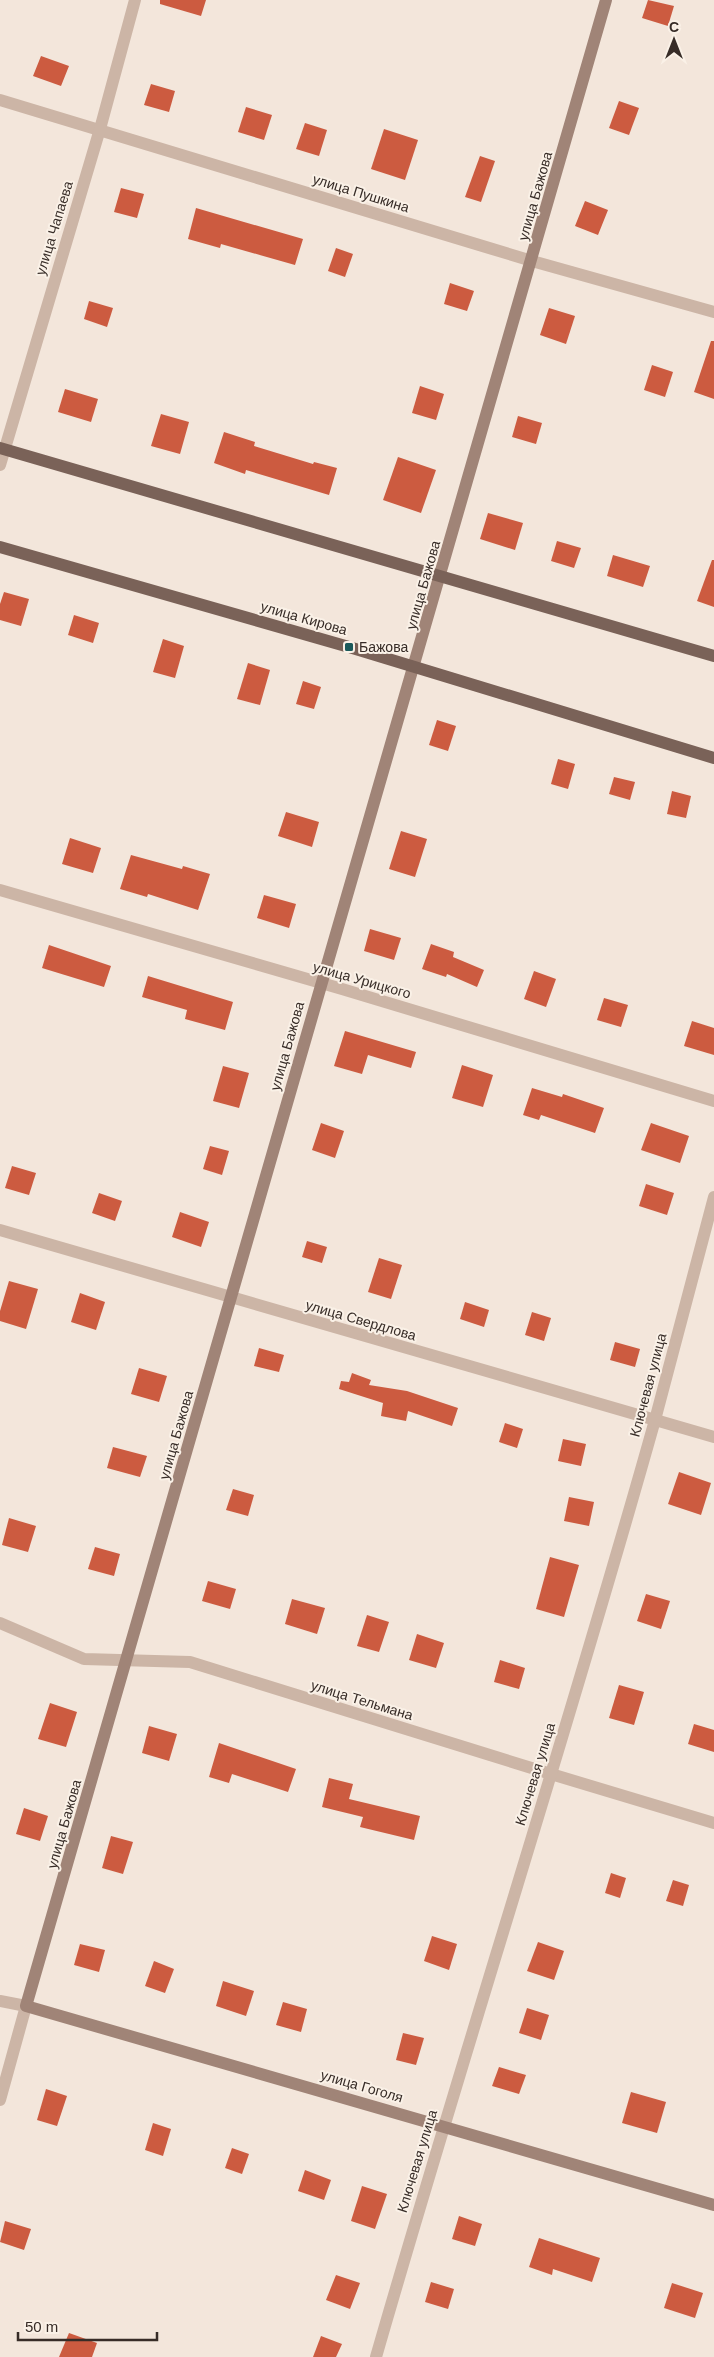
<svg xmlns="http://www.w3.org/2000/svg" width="714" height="2357" font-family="Arial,sans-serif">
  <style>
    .building { fill: #cc5b40 }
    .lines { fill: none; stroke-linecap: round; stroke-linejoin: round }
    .street { stroke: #ccb5a6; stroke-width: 12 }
    .secondary { stroke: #a08477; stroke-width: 12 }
    .primary { stroke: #7a6258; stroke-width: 12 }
    .poi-dot { fill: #1b5a5b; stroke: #faf1e7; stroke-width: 2 }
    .labels { text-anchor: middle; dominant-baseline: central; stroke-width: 4; stroke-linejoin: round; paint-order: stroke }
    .street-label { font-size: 14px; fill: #372c27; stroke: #faf1e7 }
    .poi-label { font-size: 14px; fill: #372c27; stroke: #faf1e7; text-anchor: start }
  </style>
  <rect width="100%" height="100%" fill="#f3e6db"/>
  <g class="building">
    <path d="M160,0H206L201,16L160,4Z"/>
    <path d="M648,0L674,6L668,26L642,18Z"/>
    <path d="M41,56L69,66L61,86L33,76Z"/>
    <path d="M151,84L175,91L169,112L144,105Z"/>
    <path d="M619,101L639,108L629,135L609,128Z"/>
    <path d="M246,107L272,115L264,140L238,132Z"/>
    <path d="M305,123L327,130L319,156L296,149Z"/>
    <path d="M384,129L418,140L405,180L371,169Z"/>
    <path d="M480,156L495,161L481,202L465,197Z"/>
    <path d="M121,188L144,194L137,218L114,212Z"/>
    <path d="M585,201L608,210L598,235L575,226Z"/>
    <path d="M196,208L303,239L295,265L221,244L220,248L188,239Z"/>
    <path d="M336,248L353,254L345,277L328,271Z"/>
    <path d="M450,283L474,291L467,311L444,304Z"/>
    <path d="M89,301L113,308L107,327L84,319Z"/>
    <path d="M549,308L575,316L566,344L540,335Z"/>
    <path d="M711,341H714V399L694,392Z"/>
    <path d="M652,365L673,372L665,397L644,390Z"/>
    <path d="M420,386L444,394L436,420L412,413Z"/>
    <path d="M65,389L98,399L91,422L58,412Z"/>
    <path d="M161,414L189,422L180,454L151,446Z"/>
    <path d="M518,416L542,423L536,444L512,437Z"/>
    <path d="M224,432L255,442L254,446L313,464L314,462L337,468L329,495L246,470L245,474L214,463Z"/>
    <path d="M398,457L436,470L421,513L383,500Z"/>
    <path d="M488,513L523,523L515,550L480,539Z"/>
    <path d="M557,541L581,548L574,568L551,561Z"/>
    <path d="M613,555L650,566L643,587L607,576Z"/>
    <path d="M712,560H714V607L697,601Z"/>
    <path d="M4,592L29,599L21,626L0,620V604Z"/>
    <path d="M74,615L99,623L93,643L68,635Z"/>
    <path d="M163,639L184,646L175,678L153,672Z"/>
    <path d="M248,663L270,670L260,705L237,699Z"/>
    <path d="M303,681L321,687L314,709L296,704Z"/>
    <path d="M437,720L456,726L448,751L429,745Z"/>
    <path d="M558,759L575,764L568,789L551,784Z"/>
    <path d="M614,777L635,782L630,800L609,794Z"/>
    <path d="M672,791L691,796L686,818L667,814Z"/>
    <path d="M286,812L319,822L312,847L278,836Z"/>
    <path d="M401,831L427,839L415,877L389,869Z"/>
    <path d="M70,838L101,848L93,873L62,864Z"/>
    <path d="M131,855L182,869L183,866L210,874L198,910L148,894L147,897L120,889Z"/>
    <path d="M264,895L296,904L289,928L257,918Z"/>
    <path d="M370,929L401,938L394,960L364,951Z"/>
    <path d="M431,944L454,952L453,957L484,970L477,987L447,974L446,977L422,969Z"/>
    <path d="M49,945L111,966L104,987L42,968Z"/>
    <path d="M534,971L556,979L546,1007L524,999Z"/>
    <path d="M148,976L233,1002L225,1030L185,1019L187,1010L142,997Z"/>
    <path d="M604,998L628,1005L621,1027L597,1020Z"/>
    <path d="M692,1021L714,1028V1055L684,1046Z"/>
    <path d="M345,1031L416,1052L411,1068L368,1055L362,1074L334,1066Z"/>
    <path d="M462,1065L493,1075L483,1107L452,1098Z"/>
    <path d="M223,1066L249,1073L239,1108L213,1101Z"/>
    <path d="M532,1088L562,1097L563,1094L604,1108L595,1133L541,1115L539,1120L523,1115Z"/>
    <path d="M321,1123L344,1131L335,1158L312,1150Z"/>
    <path d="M651,1123L689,1136L680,1163L641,1150Z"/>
    <path d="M210,1146L229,1151L222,1175L203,1169Z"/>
    <path d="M12,1166L36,1173L29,1195L5,1188Z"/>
    <path d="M646,1184L674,1193L667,1215L639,1206Z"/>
    <path d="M99,1193L122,1201L115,1221L92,1213Z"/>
    <path d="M180,1212L209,1222L201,1247L172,1237Z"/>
    <path d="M307,1241L327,1247L322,1263L302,1257Z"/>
    <path d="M379,1258L402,1265L391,1299L368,1292Z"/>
    <path d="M9,1281L38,1289L26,1329L0,1321V1311Z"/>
    <path d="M80,1293L105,1302L96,1330L71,1322Z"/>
    <path d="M465,1302L489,1310L484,1327L460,1319Z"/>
    <path d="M532,1312L551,1318L544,1341L525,1335Z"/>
    <path d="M615,1342L640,1349L635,1367L610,1360Z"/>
    <path d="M259,1348L284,1355L279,1372L254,1366Z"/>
    <path d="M139,1368L167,1376L159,1402L131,1394Z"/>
    <path d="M352,1373L371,1380L369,1385L407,1391L458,1408L452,1426L408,1411L406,1421L381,1416L383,1403L339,1389L341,1381L349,1382Z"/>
    <path d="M505,1423L523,1429L517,1448L499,1442Z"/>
    <path d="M563,1439L586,1444L581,1466L558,1461Z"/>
    <path d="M113,1447L147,1456L140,1477L107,1468Z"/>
    <path d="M679,1472L711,1483L701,1515L668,1504Z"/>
    <path d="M233,1489L254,1495L248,1516L226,1510Z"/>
    <path d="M569,1497L594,1502L589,1526L564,1521Z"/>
    <path d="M9,1518L36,1526L28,1552L2,1545Z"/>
    <path d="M95,1547L120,1554L114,1576L88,1569Z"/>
    <path d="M550,1557L579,1565L564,1617L536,1609Z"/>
    <path d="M208,1581L236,1589L230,1609L202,1601Z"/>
    <path d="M646,1594L670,1601L661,1629L637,1621Z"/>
    <path d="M292,1599L325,1608L317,1634L285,1624Z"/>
    <path d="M367,1615L389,1622L379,1652L357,1646Z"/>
    <path d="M417,1634L444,1643L436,1668L409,1660Z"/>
    <path d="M500,1660L525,1668L519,1689L494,1682Z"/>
    <path d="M619,1685L644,1692L634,1725L609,1718Z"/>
    <path d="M50,1703L77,1712L66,1747L38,1739Z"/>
    <path d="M694,1724L714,1730V1752L688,1744Z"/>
    <path d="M149,1726L177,1734L169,1761L142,1753Z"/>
    <path d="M219,1743L296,1769L288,1792L232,1774L229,1783L209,1777Z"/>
    <path d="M329,1778L353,1784L349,1799L420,1816L414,1840L360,1827L363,1817L322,1807Z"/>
    <path d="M24,1808L48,1816L40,1841L16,1834Z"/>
    <path d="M111,1836L133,1842L123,1874L102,1868Z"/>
    <path d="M611,1873L626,1878L620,1898L605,1893Z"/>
    <path d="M673,1880L689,1885L683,1906L666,1901Z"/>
    <path d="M432,1936L457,1944L449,1970L424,1961Z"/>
    <path d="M538,1942L564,1951L554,1980L527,1971Z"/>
    <path d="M80,1944L105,1950L99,1972L74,1965Z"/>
    <path d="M154,1961L174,1969L165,1993L145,1986Z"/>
    <path d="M223,1981L254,1991L246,2016L216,2006Z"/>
    <path d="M283,2002L307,2009L301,2032L276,2025Z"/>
    <path d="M527,2008L549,2015L541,2040L519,2033Z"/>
    <path d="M403,2033L424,2038L416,2065L396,2060Z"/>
    <path d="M499,2067L526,2075L519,2094L492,2086Z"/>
    <path d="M46,2089L67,2096L57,2126L37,2120Z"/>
    <path d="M631,2092L666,2102L657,2133L622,2123Z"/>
    <path d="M153,2123L171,2129L163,2156L145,2150Z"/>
    <path d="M232,2148L249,2154L242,2174L225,2168Z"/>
    <path d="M305,2170L331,2180L324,2200L298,2191Z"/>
    <path d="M362,2186L387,2194L375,2229L351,2221Z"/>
    <path d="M459,2216L482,2224L475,2246L452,2239Z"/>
    <path d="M5,2221L31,2229L24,2250L0,2242Z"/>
    <path d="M539,2238L600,2258L592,2282L553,2269L552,2275L529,2267Z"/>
    <path d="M336,2275L360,2283L350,2309L326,2300Z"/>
    <path d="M431,2282L454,2289L448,2309L425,2302Z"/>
    <path d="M672,2283L703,2293L695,2318L664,2308Z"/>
    <path d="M69,2333L97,2343L92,2357H59Z"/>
    <path d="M321,2336L342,2344L336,2357H313Z"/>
  </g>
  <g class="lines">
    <g class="street">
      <path d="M0,100L532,261L714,312"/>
      <path d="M0,465L100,129L135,0"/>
      <path d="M0,890L342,989L714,1101"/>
      <path d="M0,1230L714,1437"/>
      <path d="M0,1623L84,1659L190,1662L551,1774L714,1823"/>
      <path d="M0,2001L26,2006L0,2100"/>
      <path d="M376,2357C466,2044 567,1734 655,1420C675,1346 694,1271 714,1197"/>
    </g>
    <path class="secondary" d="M606,0L26,2006L714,2205"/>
    <g class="primary">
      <path d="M0,448L714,656"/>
      <path d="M0,547L349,647L714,758"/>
    </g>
  </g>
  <rect class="poi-dot" x="344" y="642" width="10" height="10" rx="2.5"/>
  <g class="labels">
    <g class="street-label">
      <text transform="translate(361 193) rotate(17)">улица Пушкина</text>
      <text transform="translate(535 196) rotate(-74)">улица Бажова</text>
      <text transform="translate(54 228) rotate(-73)">улица Чапаева</text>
      <text transform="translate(423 585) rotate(-74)">улица Бажова</text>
      <text transform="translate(304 618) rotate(16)">улица Кирова</text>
      <text transform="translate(362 980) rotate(16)">улица Урицкого</text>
      <text transform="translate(287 1046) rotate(-74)">улица Бажова</text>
      <text transform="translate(361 1320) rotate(16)">улица Свердлова</text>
      <text transform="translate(648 1385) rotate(-75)">Ключевая улица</text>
      <text transform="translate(176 1435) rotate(-74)">улица Бажова</text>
      <text transform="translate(362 1700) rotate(17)">улица Тельмана</text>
      <text transform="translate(535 1774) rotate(-73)">Ключевая улица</text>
      <text transform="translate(64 1824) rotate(-74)">улица Бажова</text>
      <text transform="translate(362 2086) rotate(16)">улица Гоголя</text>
      <text transform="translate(417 2161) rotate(-73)">Ключевая улица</text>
    </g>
    <g class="poi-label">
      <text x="359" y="647">Бажова</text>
    </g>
  </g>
  <g transform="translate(674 40)" stroke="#faf1e7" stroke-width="4" paint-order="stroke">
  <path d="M0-4L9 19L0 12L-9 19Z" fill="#372c27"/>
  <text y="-8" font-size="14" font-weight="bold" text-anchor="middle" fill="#372c27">С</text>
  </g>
  <path d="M18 2332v8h139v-8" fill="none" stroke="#372c27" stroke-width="2.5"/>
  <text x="25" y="2332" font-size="15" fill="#372c27" stroke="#faf1e7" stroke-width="4" paint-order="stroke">50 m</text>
</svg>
